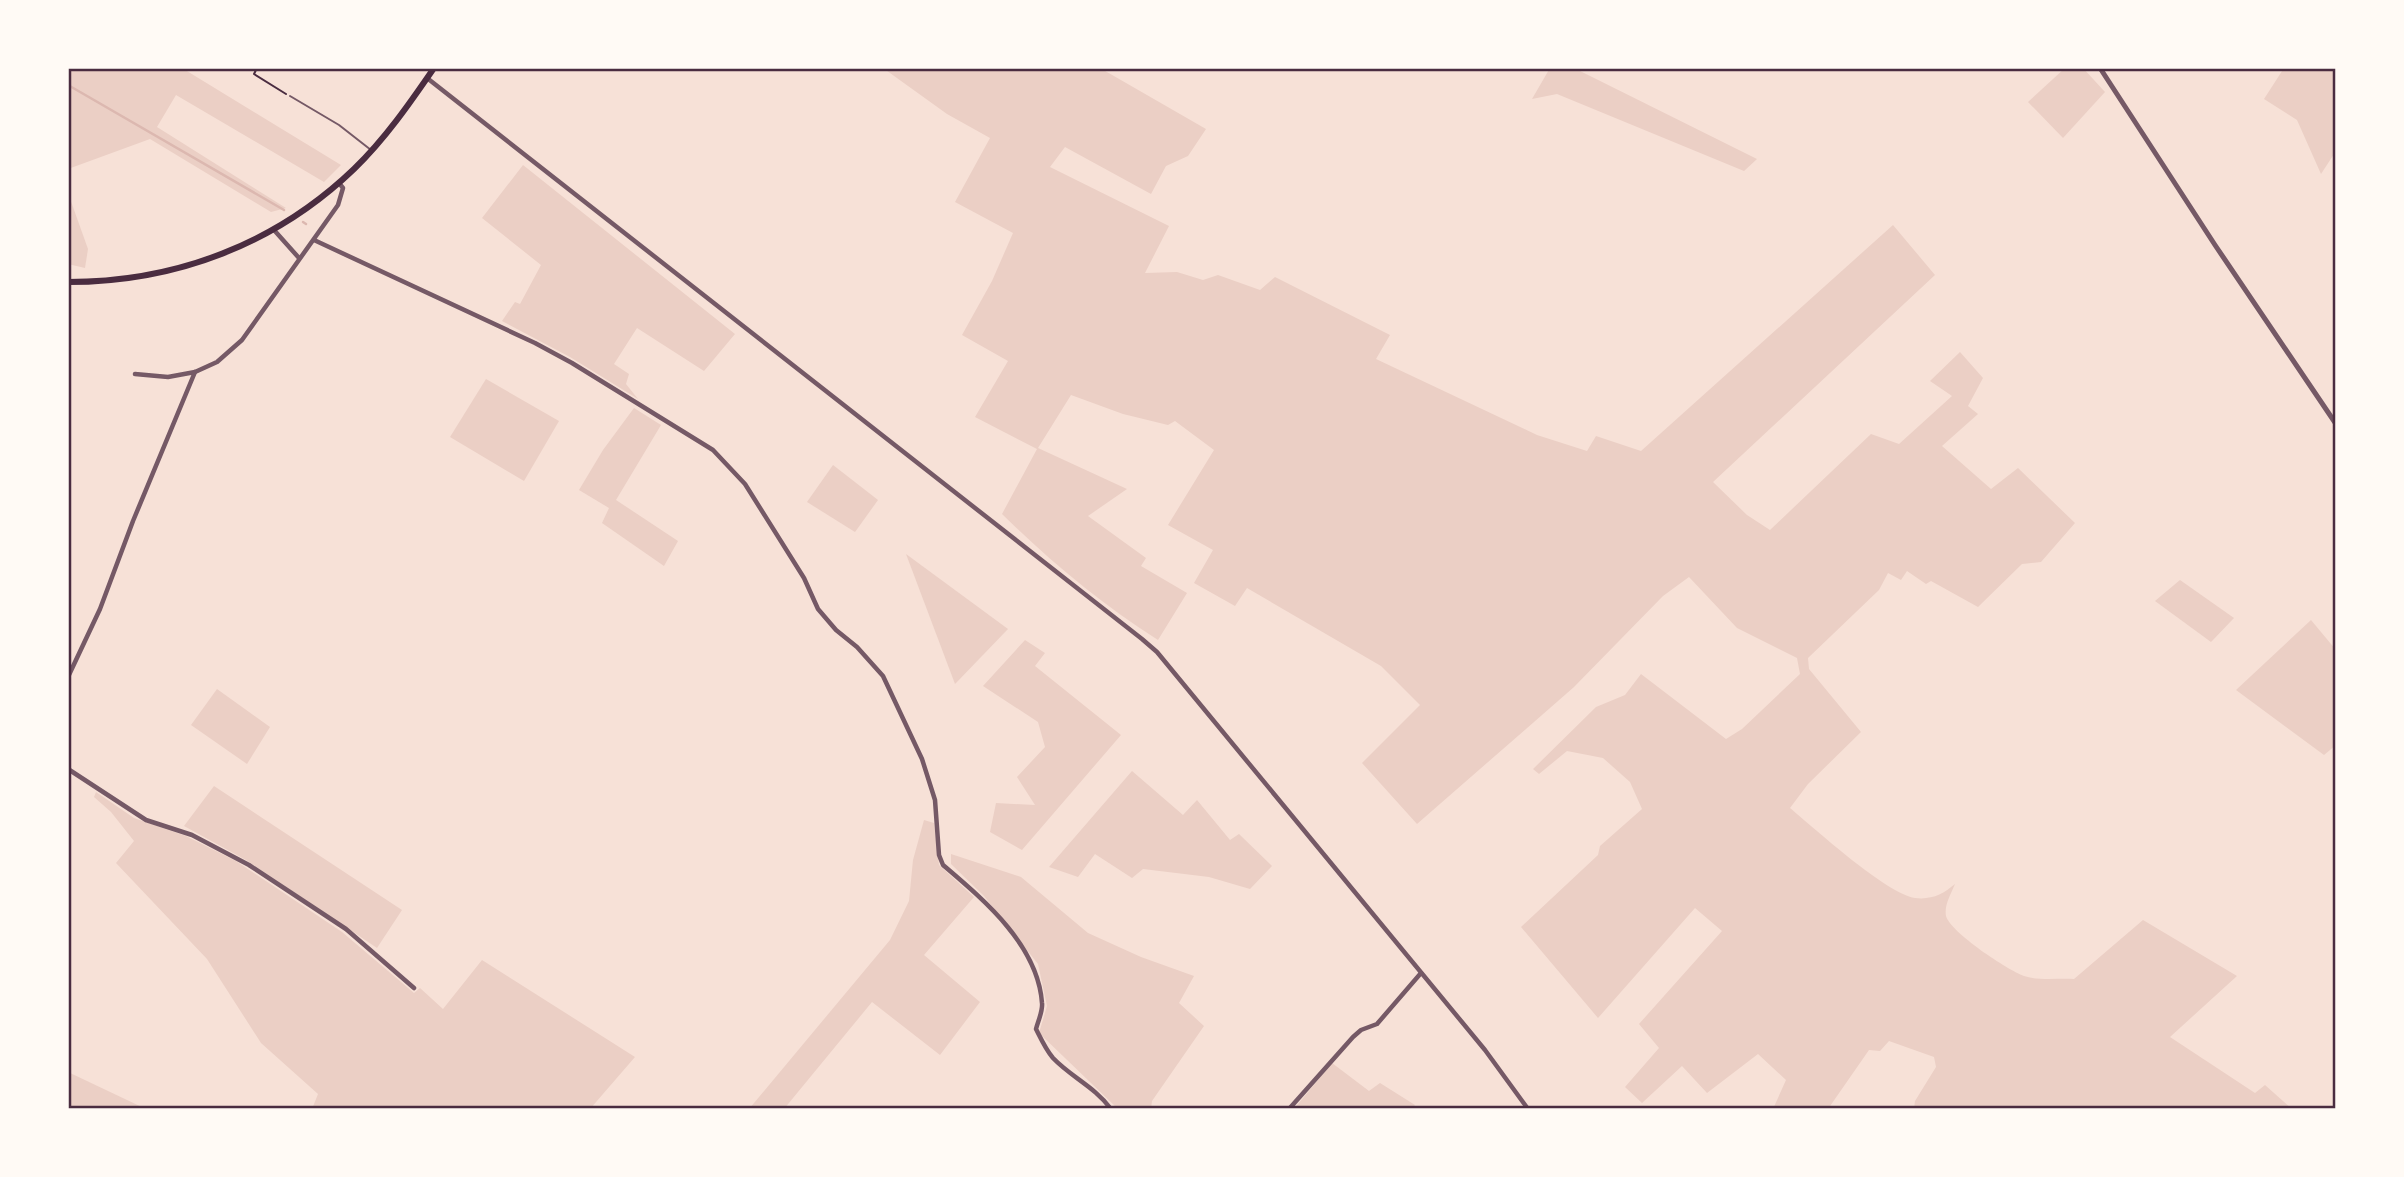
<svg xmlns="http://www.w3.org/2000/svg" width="2404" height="1177" font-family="'Playfair Display',serif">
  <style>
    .green { fill: #ebcfc5 }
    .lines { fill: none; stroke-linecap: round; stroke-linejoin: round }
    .stream { stroke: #dcb8b0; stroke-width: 2.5 }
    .path { stroke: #4a2c40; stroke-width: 2 }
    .service { stroke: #755966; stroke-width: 2 }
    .minor { stroke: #755966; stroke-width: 4.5 }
    .tertiary { stroke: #755966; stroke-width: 5 }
    .secondary { stroke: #4a2c40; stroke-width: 6 }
    .neatline { fill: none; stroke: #4a2c40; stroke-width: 2.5 }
  </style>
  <rect width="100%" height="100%" fill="#f7e1d7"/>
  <g class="green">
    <path d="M68,68H182L341,165L324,182L176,95L157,127L286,208L271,212L150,139L68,169Z"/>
    <path d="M883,68H1100L1206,129L1188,156L1166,166L1151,194L1065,147L1050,167L1169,226L1145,273L1177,272L1203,280L1218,275L1260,290L1275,277L1390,335L1376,359L1537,435L1587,451L1596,436L1641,451L1893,225L1935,275L1713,482L1747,515L1770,530L1871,434L1899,444L1952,396L1930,381L1960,352L1983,378L1968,406L1978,414L1942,446L1991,489L2018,468L2075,523L2041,562L2022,564L1978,607L1931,581L1926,584L1907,571L1901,580L1888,573L1879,590L1808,658L1809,669L1861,732L1808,784L1790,808C1815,829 1887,894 1915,898C1932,900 1943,894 1955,884C1951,894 1944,905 1946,916C1951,933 2008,970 2024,976C2038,981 2059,978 2074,979L2143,920L2237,976L2170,1037L2255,1093L2265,1085L2292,1109H1914L1915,1101L1936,1067L1934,1057L1889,1041L1880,1051L1869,1050L1828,1109H1773L1786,1080L1758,1054L1707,1093L1682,1066L1642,1103L1625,1087L1659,1048L1639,1024L1722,931L1695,908L1598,1018L1521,927L1598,855L1600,846L1642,809L1630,782L1603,758L1567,751L1539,774L1533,769L1596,707L1625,695L1641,674L1726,739L1742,729L1800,674L1797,658L1737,628L1689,577L1663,596L1574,687L1417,824L1362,763L1420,705L1381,666L1247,588L1235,606L1194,583L1213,550L1168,525L1214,450L1175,421L1168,425L1123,414L1071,395L1038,448L1127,489L1088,516L1146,558L1141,566L1187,593L1158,640C1100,603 1051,562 1002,514L1037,449L975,417L1008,361L962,335L992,281L1013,233L955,202L990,138L947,114Z"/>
    <path d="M1550,68H1574L1757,159L1744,171L1557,94L1532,99Z"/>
    <path d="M2065,68H2083L2105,92L2063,138L2028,102Z"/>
    <path d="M2284,68H2336V151L2321,174L2297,120L2264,99Z"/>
    <path d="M523,165L735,334L704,371L637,328L614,364L629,374L626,384L638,399L570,357L502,321L515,302L520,304L541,265L482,218Z"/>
    <path d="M68,193L88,249L85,268L68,264Z"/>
    <path d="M486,379L559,421L524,481L450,437Z"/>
    <path d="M634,408L661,425L616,500L678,541L664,566L602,523L609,508L579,490L603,450Z"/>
    <path d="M833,465L878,500L855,532L807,502Z"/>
    <path d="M906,554L1008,629L955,684Z"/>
    <path d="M2180,580L2234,618L2211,642L2155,601Z"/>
    <path d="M2311,620L2336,650V745L2324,755L2236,690Z"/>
    <path d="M1025,640L1045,653L1035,666L1121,735L1022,850L990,832L996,803L1035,805L1017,777L1045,747L1038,722L983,686Z"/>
    <path d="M217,689L270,727L247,764L191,725Z"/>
    <path d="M1132,771L1183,815L1197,800L1230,840L1239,834L1272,866L1250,889L1209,877L1143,869L1132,878L1095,854L1078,877L1049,867Z"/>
    <path d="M214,786L402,910L377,948L246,860L184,826Z"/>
    <path d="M96,792L134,818L186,836L236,861L342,932L414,993L420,988L443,1009L482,960L635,1057L590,1109H312L318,1094L261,1043L207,959L116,863L134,841L111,812L94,797Z"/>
    <path d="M924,820L934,823L939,865L974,897L924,955L980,1002L940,1055L872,1002L784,1109H749L890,940L909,901L913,860Z"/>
    <path d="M951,854L1021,877L1088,933L1141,957L1194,976L1179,1003L1204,1026L1152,1101L1151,1109H1118L1039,1033L1047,1006L1038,964L984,896L951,864Z"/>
    <path d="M1332,1063L1369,1091L1380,1083L1415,1105L1412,1109H1294Z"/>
    <path d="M68,1072L146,1109H74L68,1106Z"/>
  </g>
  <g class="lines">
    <g class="stream">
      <path d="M68,85L284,210"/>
      <path d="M303,222L306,224"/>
    </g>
    <path class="path" d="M257,68L254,74L286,94"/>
    <path class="service" d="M290,96L339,125L371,150"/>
    <g class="minor">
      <path d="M427,78L1142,639L1157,652L1485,1050L1528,1109"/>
      <path d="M274,230L299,258"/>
      <path d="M314,240L535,343L572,363L713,450L745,484L804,578L818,609L836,630L857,647L883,676L922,759L935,800L939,855L943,865C984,900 1038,945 1042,1003C1043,1011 1038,1021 1036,1029C1041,1039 1046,1050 1053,1058C1071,1077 1095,1087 1111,1109"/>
      <path d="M135,374L168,377L195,372L217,362L242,340L338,205L343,188L339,183"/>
      <path d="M68,677L100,609L133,521L195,372"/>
      <path d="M68,769L146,820L192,835L249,865L346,929L414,988"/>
      <path d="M1289,1109L1353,1037L1361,1030L1377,1024L1421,973"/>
    </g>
    <path class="tertiary" d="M2100,68L2215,245L2336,424"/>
    <path class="secondary" d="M68,282C176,282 276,244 354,169C385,139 410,103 434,68"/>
  </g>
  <rect width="2404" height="1177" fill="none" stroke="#fffaf5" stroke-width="140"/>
  <rect x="70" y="70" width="2264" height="1037" class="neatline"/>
</svg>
